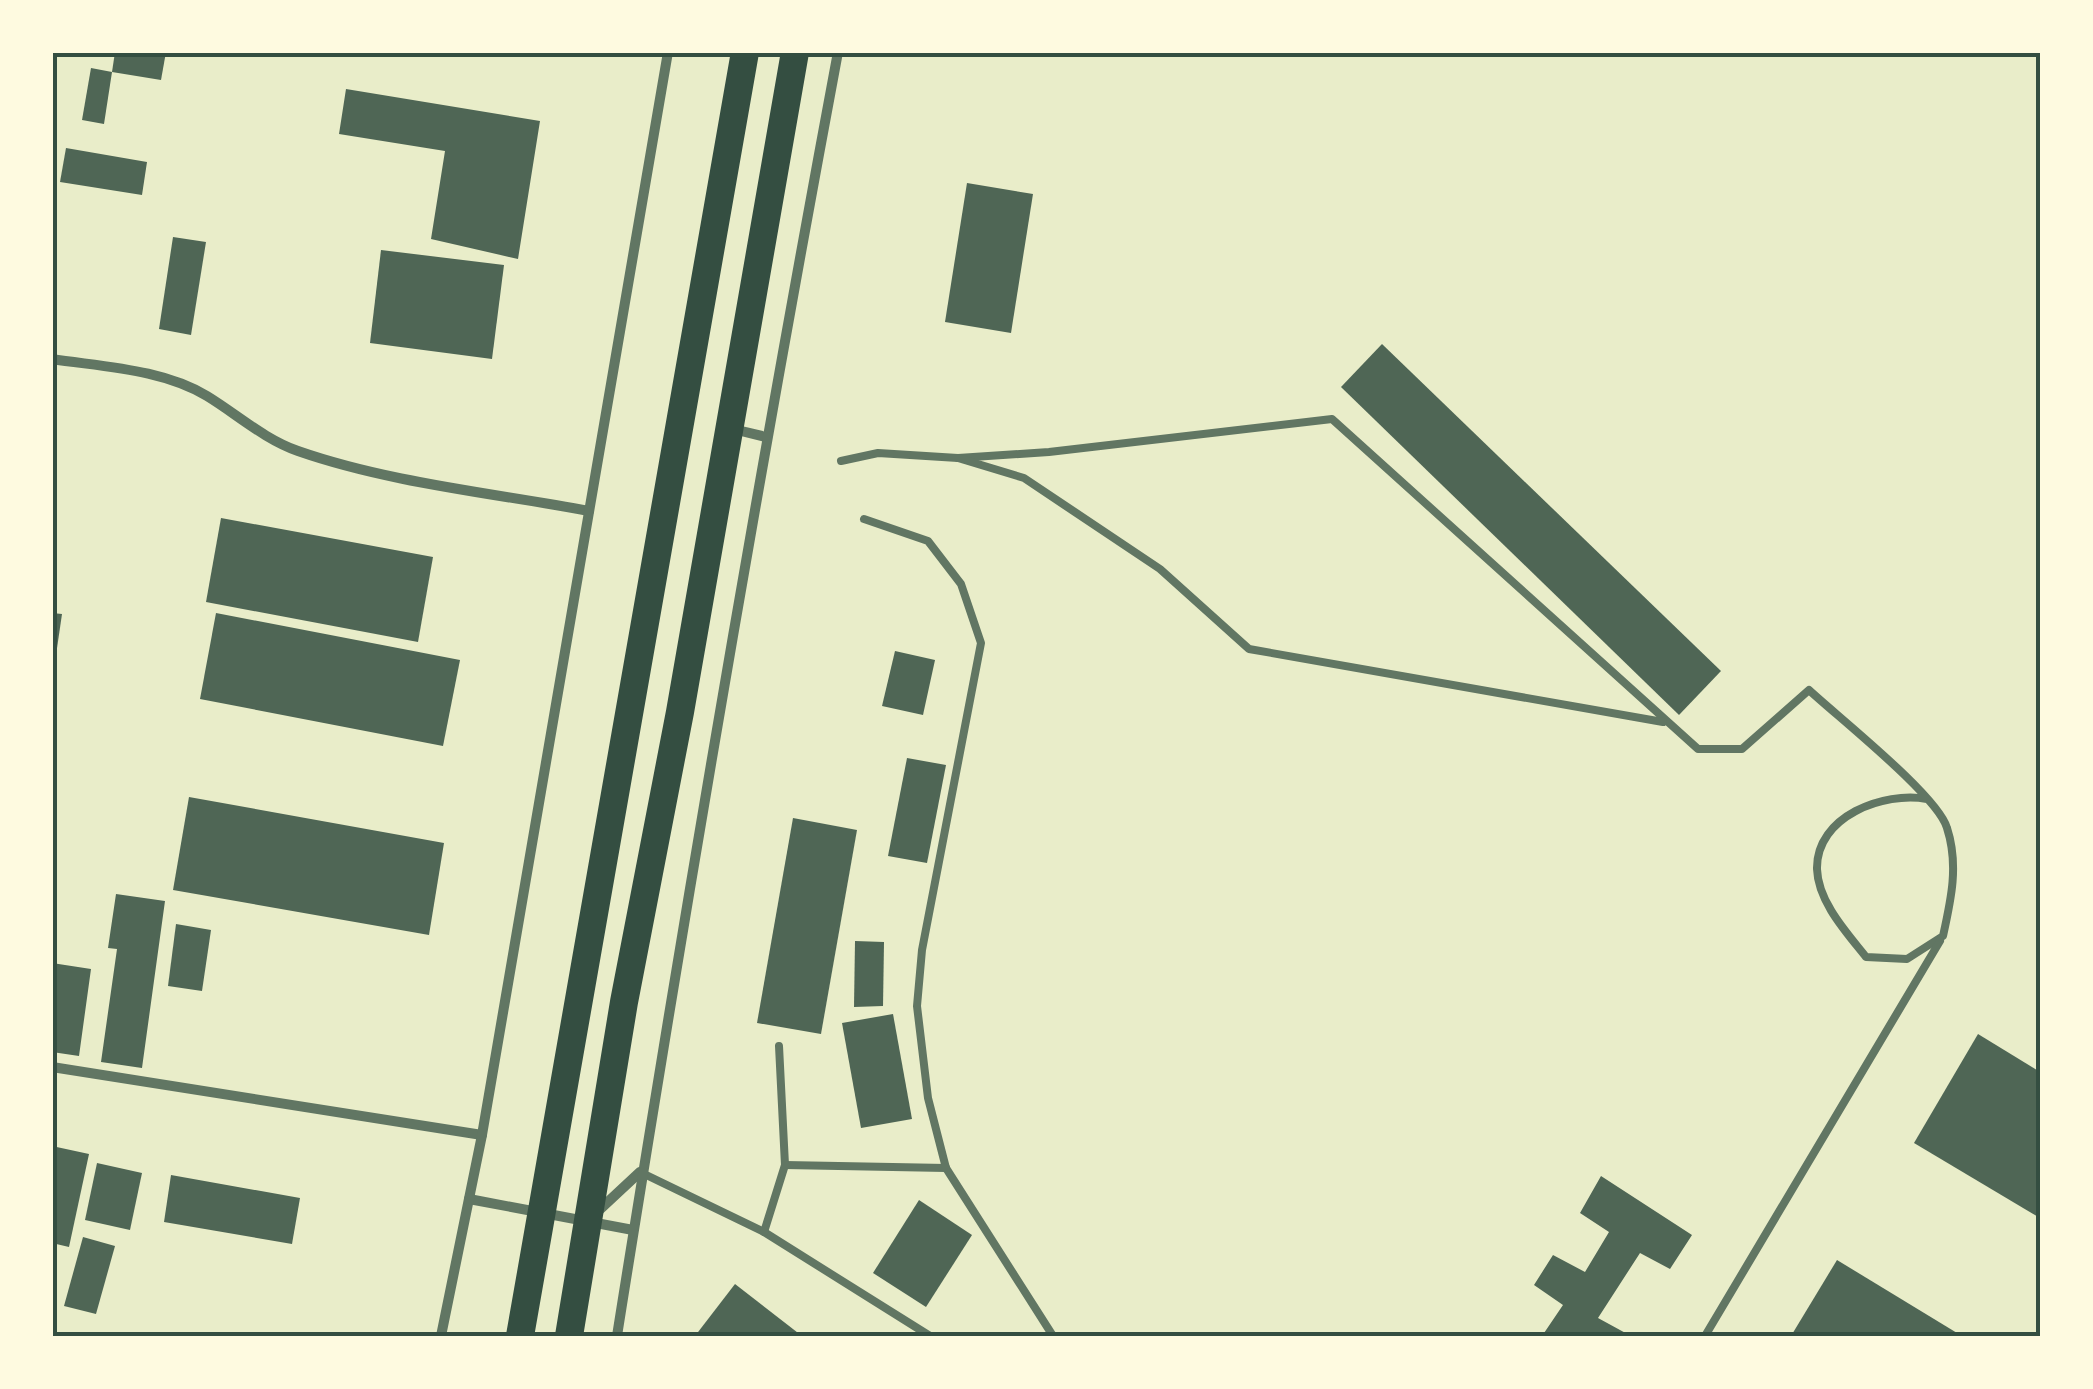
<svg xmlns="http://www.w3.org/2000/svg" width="2093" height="1389" font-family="'Archivo Narrow',sans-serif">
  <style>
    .building { fill: #4f6655 }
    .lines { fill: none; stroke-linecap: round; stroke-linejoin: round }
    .service { stroke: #617663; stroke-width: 8 }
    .minor { stroke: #617663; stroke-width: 10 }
    .trunk { stroke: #344e41; stroke-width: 28 }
    .neatline { fill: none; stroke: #344e41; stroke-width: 4 }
  </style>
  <rect width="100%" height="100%" fill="#e9edc9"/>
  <g class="building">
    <path d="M115,52H166L161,80L112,72Z"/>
    <path d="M91,68L112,72L104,124L82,120Z"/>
    <path d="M346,89L540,121L518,259L431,239L445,151L339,134Z"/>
    <path d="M66,148L147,162L142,195L60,182Z"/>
    <path d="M967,183L1033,194L1011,333L945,322Z"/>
    <path d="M173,237L206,242L191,335L159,329Z"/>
    <path d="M381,250L504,265L492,359L370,343Z"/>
    <path d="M1382,344L1721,671L1679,715L1341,387Z"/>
    <path d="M221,518L433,557L418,642L206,602Z"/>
    <path d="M52,613L62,614L56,655H52Z"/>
    <path d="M216,613L460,660L443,746L200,699Z"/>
    <path d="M895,651L935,660L923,715L882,706Z"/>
    <path d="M907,758L946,765L927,863L888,856Z"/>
    <path d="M189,797L444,843L429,935L173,890Z"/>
    <path d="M793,818L857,830L821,1034L757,1023Z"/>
    <path d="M116,894L165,901L142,1068L101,1062L117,949L108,948Z"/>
    <path d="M176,924L211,930L202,991L168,986Z"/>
    <path d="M855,941L884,942L883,1006L854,1007Z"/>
    <path d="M52,963L91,969L79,1056L52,1052L56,1013L52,1012Z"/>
    <path d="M893,1014L912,1119L861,1128L842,1023Z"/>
    <path d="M1978,1034L2040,1072V1218L1914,1143Z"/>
    <path d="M52,1146L89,1154L69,1247L52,1243Z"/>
    <path d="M97,1163L142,1173L130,1230L85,1220Z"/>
    <path d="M171,1175L300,1198L292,1244L164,1222Z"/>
    <path d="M1601,1176L1692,1235L1670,1269L1640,1253L1598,1318L1631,1336H1542L1563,1305L1534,1285L1553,1255L1585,1272L1609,1232L1580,1213Z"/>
    <path d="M919,1200L972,1235L926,1307L873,1273Z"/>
    <path d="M83,1237L115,1246L96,1314L64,1306Z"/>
    <path d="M1837,1260L1962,1336H1791Z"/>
    <path d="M735,1284L802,1336H695Z"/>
  </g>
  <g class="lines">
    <g class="service">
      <path d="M958,458L1049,452L1332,419L1698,749H1742L1809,690C1838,717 1938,796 1947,828C1959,865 1951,900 1943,936L1907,959L1866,957C1847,933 1818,902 1817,869C1816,816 1884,791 1927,799"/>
      <path d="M841,461L878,453L958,458L1024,478L1160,569L1249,649L1663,722"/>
      <path d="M864,519L928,541L961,584L981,643L922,950L917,1006L928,1098L946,1168L1053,1336"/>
      <path d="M785,1165L946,1168"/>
      <path d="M640,1172L764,1232L930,1336"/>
      <path d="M764,1232L785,1165L779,1046"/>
      <path d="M1705,1336L1940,941"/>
    </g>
    <g class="minor">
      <path d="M52,359C104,367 162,369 207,396C238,415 264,439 298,451C390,483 493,493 589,511"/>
      <path d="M733,429L766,437"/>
      <path d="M52,1067L482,1135"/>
      <path d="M469,1199L633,1230"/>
      <path d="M596,1213L640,1172"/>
      <path d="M441,1336L482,1135L668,52"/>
      <path d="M617,1336C685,908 758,480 838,52"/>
    </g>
    <g class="trunk">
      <path d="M520,1336L745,52"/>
      <path d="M569,1336L624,1002L680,712L795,52"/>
    </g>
  </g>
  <rect width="2093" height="1389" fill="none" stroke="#fefae0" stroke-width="110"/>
  <rect x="55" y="55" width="1983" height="1279" class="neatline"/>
</svg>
